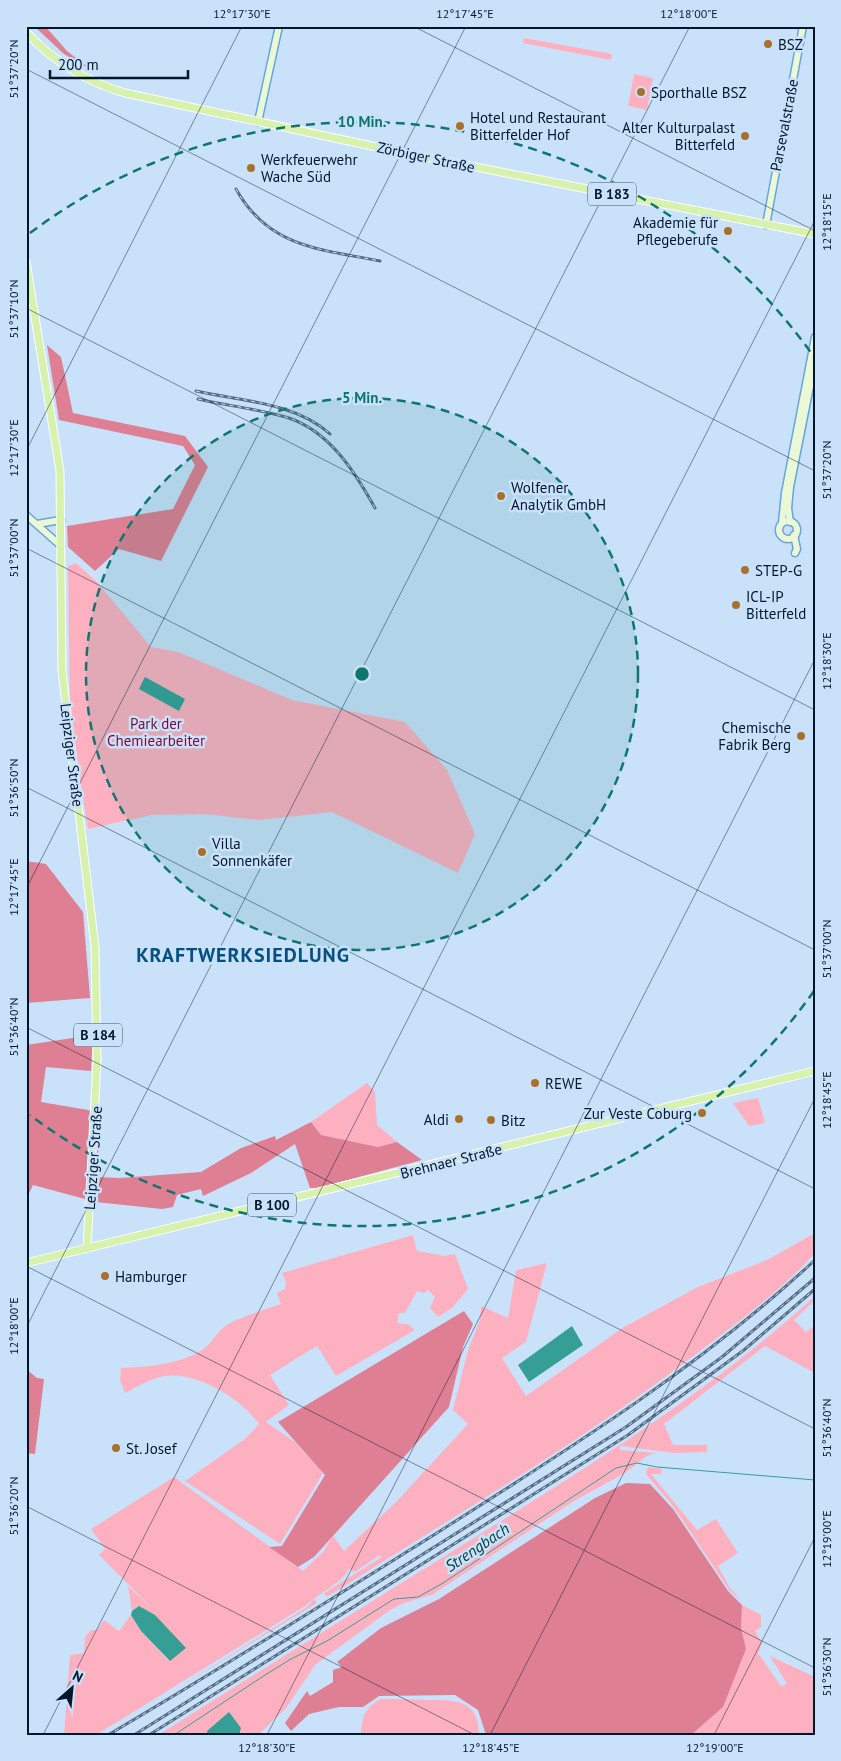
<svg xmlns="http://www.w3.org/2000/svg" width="841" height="1761" font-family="'PT Sans',sans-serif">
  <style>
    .green { fill: #fdb1c0 }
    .forest { fill: #de7f93 }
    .water { fill: #359f96 }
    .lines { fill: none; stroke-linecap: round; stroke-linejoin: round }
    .stream { stroke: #359f96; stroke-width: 1 }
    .secondary-casing { stroke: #66a5de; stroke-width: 9 }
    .primary-casing { stroke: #fff; stroke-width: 9 }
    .secondary { stroke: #ebf8d6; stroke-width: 6 }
    .primary { stroke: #d7f2ad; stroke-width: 7 }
    .rail-casing { stroke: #566e84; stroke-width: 3 }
    .rail { stroke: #c9e2fa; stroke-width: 1; stroke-dasharray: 4; stroke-linecap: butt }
    .ticks { fill: none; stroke: #00172c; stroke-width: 1; stroke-opacity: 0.45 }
    .ring { fill: none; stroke: #0f766e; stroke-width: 2.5; stroke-dasharray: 9 6 }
    .poi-dot { fill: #a86f2d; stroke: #c9e2fa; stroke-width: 2 }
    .labels { text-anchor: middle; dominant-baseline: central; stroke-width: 5; stroke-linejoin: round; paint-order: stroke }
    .shield { fill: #c9e2fa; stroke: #3c546a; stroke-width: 1 }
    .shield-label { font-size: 14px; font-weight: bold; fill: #00172c }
    .poi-label { font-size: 15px; fill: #00172c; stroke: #c9e2fa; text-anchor: start }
    .street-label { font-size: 15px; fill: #00172c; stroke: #c9e2fa }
    .park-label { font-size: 15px; fill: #7f0736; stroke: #c9e2fa }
    .water-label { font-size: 16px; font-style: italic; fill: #00403b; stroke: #c9e2fa }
    .district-label { font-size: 20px; font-weight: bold; letter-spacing: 1px; fill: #064f81; stroke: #c9e2fa }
    .centre { fill: #0f766e; stroke: #c9e2fa; stroke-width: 2.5 }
    .ring-label { font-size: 15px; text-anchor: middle; font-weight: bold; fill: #0f766e; stroke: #c9e2fa; stroke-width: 5; stroke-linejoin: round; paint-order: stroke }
    .neatline { fill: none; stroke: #00172c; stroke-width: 2 }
    .ticks-label { font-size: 12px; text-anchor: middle; fill: #00172c }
  </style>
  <rect width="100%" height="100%" fill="#c9e2fa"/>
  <g class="green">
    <path d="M524,38L612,54L611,60L523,43Z"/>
    <path d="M634,74L653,78L647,110L628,106Z"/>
    <path d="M76,563L97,582L151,647L178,652L292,700L405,722L447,770L475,834L458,873L332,812L259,820L203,814L151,815L88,829L70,716L68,566Z"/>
    <path d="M367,1083L375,1092L377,1125L397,1142L378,1147L321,1135L311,1122Z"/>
    <path d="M758,1098L765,1123L749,1126L733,1103Z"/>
    <path d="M815,1233V1253C782,1290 739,1321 700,1351C582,1442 452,1517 327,1597L324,1593L382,1557L378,1556L355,1572L349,1569C344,1581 317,1595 305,1606L96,1735H64L70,1655L84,1653L85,1637L91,1630H97L104,1620L119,1631L131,1615L141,1631L169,1661L159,1620L155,1615L139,1606L132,1611L128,1586L156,1612L99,1555L105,1549L91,1529L174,1477L303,1571L323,1552L333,1536L344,1551L397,1501L468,1424L453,1410L468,1350L480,1320L481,1306L508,1318L516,1270L547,1263L526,1342L502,1358L526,1396L624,1327L698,1287L767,1260Z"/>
    <path d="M413,1235L417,1251L445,1256L455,1254L468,1289L452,1308L438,1317L430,1308L435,1297L428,1290L424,1293L417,1291L405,1313H399L397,1323L408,1324L415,1330L336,1376L317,1346L270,1375L289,1405L266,1422L295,1442L323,1473L280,1544L185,1481L245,1439L259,1424C242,1399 196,1371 165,1376C151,1378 137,1387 125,1393L120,1380L121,1368C146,1367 186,1364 206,1347C215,1339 219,1328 230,1323C246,1315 264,1310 281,1304L277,1293L285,1289L286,1282L282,1273Z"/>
    <path d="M815,1296V1300L794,1320L806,1332L815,1325V1373L765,1346L664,1424L673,1445H707V1452L674,1453L620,1446V1450L656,1453L647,1456L625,1473L574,1501L432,1595L404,1603L390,1610L315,1665L286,1708L258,1735H158C266,1667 374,1600 482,1533C598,1460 713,1389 815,1296Z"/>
    <path d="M648,1467L662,1469L661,1474H651L697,1530L716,1519L738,1553L718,1566L730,1588L743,1602L730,1591L673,1506L646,1474Z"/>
    <path d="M314,1599L317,1603L170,1693L307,1607Z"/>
    <path d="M742,1605L761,1615V1627L755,1631L762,1643L758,1653L781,1686L787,1684L770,1656L815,1677V1735H691L723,1707L746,1649L741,1628Z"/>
    <path d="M380,1699C396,1699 411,1699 427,1700C455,1700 479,1699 479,1735H361C362,1717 364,1709 380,1699Z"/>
  </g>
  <g class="forest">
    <path d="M34,26H45L67,51L93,71L64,54Z"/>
    <path d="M47,345L61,357L73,413L185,436L208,467L161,561L119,549L95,571L68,547L67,526L173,509L195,465L183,446L59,420Z"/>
    <path d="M26,861L46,864L83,912L90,998L26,1003Z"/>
    <path d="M93,1035L91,1071L46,1067L41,1102L100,1112L97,1177L120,1178L201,1172L241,1148L275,1136L276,1140L311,1122L321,1135L378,1147L397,1142L422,1160L318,1188H310L295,1144L251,1173L203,1196L201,1189L177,1195L173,1207L162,1209L96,1202L33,1185L26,1200V1045Z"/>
    <path d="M464,1311L473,1324L463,1347L449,1407L314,1557L298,1567L269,1547L282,1546L325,1475L278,1422Z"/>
    <path d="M26,1369L37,1378L44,1379L35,1454L26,1453Z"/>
    <path d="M626,1483L650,1484L673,1509L728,1591L742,1605L741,1628L746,1649L723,1707L691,1735H486L478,1710L455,1695L379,1696L363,1707H339L309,1714L291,1731L285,1723L307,1691L310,1696L333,1682V1670L342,1667L337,1662L381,1628L439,1599L595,1498Z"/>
  </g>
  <g class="water">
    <path d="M145,677L185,699L179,711L139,689Z"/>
    <path d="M572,1326L583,1345L529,1382L518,1365Z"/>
    <path d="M139,1606L155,1615L186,1648L170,1661L141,1631L131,1615L132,1611Z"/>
    <path d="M229,1712L241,1728L239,1735H208L207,1731Z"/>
  </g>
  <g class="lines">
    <path class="stream" d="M174,1735L265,1675L291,1659L327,1641L394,1599L418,1597L443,1583L616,1468L637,1463L657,1467L815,1480"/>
    <g class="secondary-casing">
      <g id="secondary">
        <path d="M258,122L279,26"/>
        <path d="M766,225L803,26"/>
        <path d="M26,515L61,546"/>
        <circle cx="788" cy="530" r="9"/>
        <path d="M790,522L788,508L790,487L815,361"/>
        <path d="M782,523L785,493L815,337"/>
        <path d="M37,524L61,520"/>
        <path d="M794,535L797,549L795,553"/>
      </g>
    </g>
    <g class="primary-casing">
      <g id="primary">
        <path d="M26,32C53,61 87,82 125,93L395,151L815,234"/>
        <path d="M26,262L60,471L62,671L95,947L97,1061L87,1249"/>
        <path d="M26,1263L815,1071"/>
      </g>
    </g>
    <use href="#secondary" class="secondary"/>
    <use href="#primary" class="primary"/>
    <g class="rail-casing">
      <g id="rail">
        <path d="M236,189C269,248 320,249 380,261"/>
        <path d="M196,391C240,401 295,402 330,434"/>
        <path d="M198,399C228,406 260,409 289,418C330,432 355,472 375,508"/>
        <path d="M108,1735C219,1670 328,1601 437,1533C569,1449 700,1367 815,1260"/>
        <path d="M134,1735L626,1427L722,1357L815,1278"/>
        <path d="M149,1735L628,1435L744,1350L815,1289"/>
      </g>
    </g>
    <use href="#rail" class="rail"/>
  </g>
  <path class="ticks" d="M413,26L815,231M26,69L815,471M26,308L815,710M26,451L242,26M26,548L815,950M26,787L815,1189M26,889L466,26M26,1027L815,1429M26,1266L815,1668M26,1328L690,26M26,1506L475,1735M43,1735L815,220M267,1735L815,659M490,1735L815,1098M714,1735L815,1537"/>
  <circle cx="362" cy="674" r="276" fill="#0f766e" fill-opacity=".12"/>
  <g class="ring">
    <circle cx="362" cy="674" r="276"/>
    <path d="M814 991A552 552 0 0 1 30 1115M30 233A552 552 0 0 1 814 357"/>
  </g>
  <g class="poi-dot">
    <circle cx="768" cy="44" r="5"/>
    <circle cx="641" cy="92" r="5"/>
    <circle cx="460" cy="126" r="5"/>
    <circle cx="745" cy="136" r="5"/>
    <circle cx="251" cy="168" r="5"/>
    <circle cx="728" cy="231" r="5"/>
    <circle cx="501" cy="496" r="5"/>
    <circle cx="745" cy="570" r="5"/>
    <circle cx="736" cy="605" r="5"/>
    <circle cx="801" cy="736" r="5"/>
    <circle cx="202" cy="852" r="5"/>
    <circle cx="535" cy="1083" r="5"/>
    <circle cx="702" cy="1113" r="5"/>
    <circle cx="459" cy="1119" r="5"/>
    <circle cx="491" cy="1120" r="5"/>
    <circle cx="105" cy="1276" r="5"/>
    <circle cx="116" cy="1448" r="5"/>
  </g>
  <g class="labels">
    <g class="shield">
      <rect x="588" y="182.5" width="48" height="23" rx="4"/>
      <rect x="74" y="1023.5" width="48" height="23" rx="4"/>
      <rect x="248" y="1193.5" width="48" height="23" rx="4"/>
    </g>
    <g class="shield-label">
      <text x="612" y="194">B 183</text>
      <text x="98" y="1035">B 184</text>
      <text x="272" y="1205">B 100</text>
    </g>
    <g class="poi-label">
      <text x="778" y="44">BSZ</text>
      <text x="651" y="92">Sporthalle BSZ</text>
      <text x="470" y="117">Hotel und Restaurant<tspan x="470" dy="17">Bitterfelder Hof</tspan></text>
      <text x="735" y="127" text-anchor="end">Alter Kulturpalast<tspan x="735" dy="17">Bitterfeld</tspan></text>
      <text x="261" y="159">Werkfeuerwehr<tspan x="261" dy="17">Wache Süd</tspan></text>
      <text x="718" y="222" text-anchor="end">Akademie für<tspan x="718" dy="17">Pflegeberufe</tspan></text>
      <text x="511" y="487">Wolfener<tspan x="511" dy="17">Analytik GmbH</tspan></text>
      <text x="755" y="570">STEP-G</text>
      <text x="746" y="596">ICL-IP<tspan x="746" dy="17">Bitterfeld</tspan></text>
      <text x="791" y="727" text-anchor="end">Chemische<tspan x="791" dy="17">Fabrik Berg</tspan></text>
      <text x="212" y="843">Villa<tspan x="212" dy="17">Sonnenkäfer</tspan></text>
      <text x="545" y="1083">REWE</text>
      <text x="692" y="1113" text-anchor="end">Zur Veste Coburg</text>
      <text x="449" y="1119" text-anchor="end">Aldi</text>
      <text x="501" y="1120">Bitz</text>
      <text x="115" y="1276">Hamburger</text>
      <text x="126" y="1448">St. Josef</text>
    </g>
    <g class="street-label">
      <text transform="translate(784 125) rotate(-79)">Parsevalstraße</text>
      <text transform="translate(426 157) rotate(12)">Zörbiger Straße</text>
      <text transform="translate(72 755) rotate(83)">Leipziger Straße</text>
      <text transform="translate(93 1158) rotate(-86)">Leipziger Straße</text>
      <text transform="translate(451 1161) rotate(-14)">Brehnaer Straße</text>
    </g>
    <g class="park-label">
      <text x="156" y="723">Park der<tspan x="156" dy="17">Chemiearbeiter</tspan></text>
    </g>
    <g class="water-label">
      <text transform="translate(477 1547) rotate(-34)">Strengbach</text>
    </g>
    <g class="district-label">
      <text x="243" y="955">KRAFTWERKSIEDLUNG</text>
    </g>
  </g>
  <circle cx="362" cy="674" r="8" class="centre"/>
  <g class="ring-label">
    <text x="362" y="127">10 Min.</text>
    <text x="362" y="403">5 Min.</text>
  </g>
  <rect width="841" height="1761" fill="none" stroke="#c9e2fa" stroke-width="55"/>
  <g transform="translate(72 1688) rotate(27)" stroke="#c9e2fa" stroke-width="4" paint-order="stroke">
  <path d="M0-4L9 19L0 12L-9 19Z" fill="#00172c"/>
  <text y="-8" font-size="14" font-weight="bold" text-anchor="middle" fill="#00172c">N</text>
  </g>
  <path d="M50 70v8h138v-8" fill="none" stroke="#00172c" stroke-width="2.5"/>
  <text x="58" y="70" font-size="15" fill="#00172c" stroke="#c9e2fa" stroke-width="4" paint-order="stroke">200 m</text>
  <rect x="28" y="28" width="786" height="1706" class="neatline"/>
  <g class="ticks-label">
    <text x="242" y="18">12°17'30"E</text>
    <text x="465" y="18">12°17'45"E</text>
    <text x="689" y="18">12°18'00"E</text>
    <text transform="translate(14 69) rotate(-90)" y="4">51°37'20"N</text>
    <text transform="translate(827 222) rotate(-90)" y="4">12°18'15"E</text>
    <text transform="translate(14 309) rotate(-90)" y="4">51°37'10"N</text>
    <text transform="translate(14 448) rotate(-90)" y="4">12°17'30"E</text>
    <text transform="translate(827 470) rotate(-90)" y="4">51°37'20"N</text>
    <text transform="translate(14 548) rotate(-90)" y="4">51°37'00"N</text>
    <text transform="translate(827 661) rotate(-90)" y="4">12°18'30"E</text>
    <text transform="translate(14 788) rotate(-90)" y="4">51°36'50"N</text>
    <text transform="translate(14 887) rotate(-90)" y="4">12°17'45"E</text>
    <text transform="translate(827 949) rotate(-90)" y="4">51°37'00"N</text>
    <text transform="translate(14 1027) rotate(-90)" y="4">51°36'40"N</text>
    <text transform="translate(827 1100) rotate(-90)" y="4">12°18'45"E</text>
    <text transform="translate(14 1326) rotate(-90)" y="4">12°18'00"E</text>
    <text transform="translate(827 1428) rotate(-90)" y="4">51°36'40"N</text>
    <text transform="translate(14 1506) rotate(-90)" y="4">51°36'20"N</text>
    <text transform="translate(827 1539) rotate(-90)" y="4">12°19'00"E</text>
    <text transform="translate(827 1667) rotate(-90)" y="4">51°36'30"N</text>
    <text x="267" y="1752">12°18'30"E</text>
    <text x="491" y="1752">12°18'45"E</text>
    <text x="715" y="1752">12°19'00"E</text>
  </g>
</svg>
